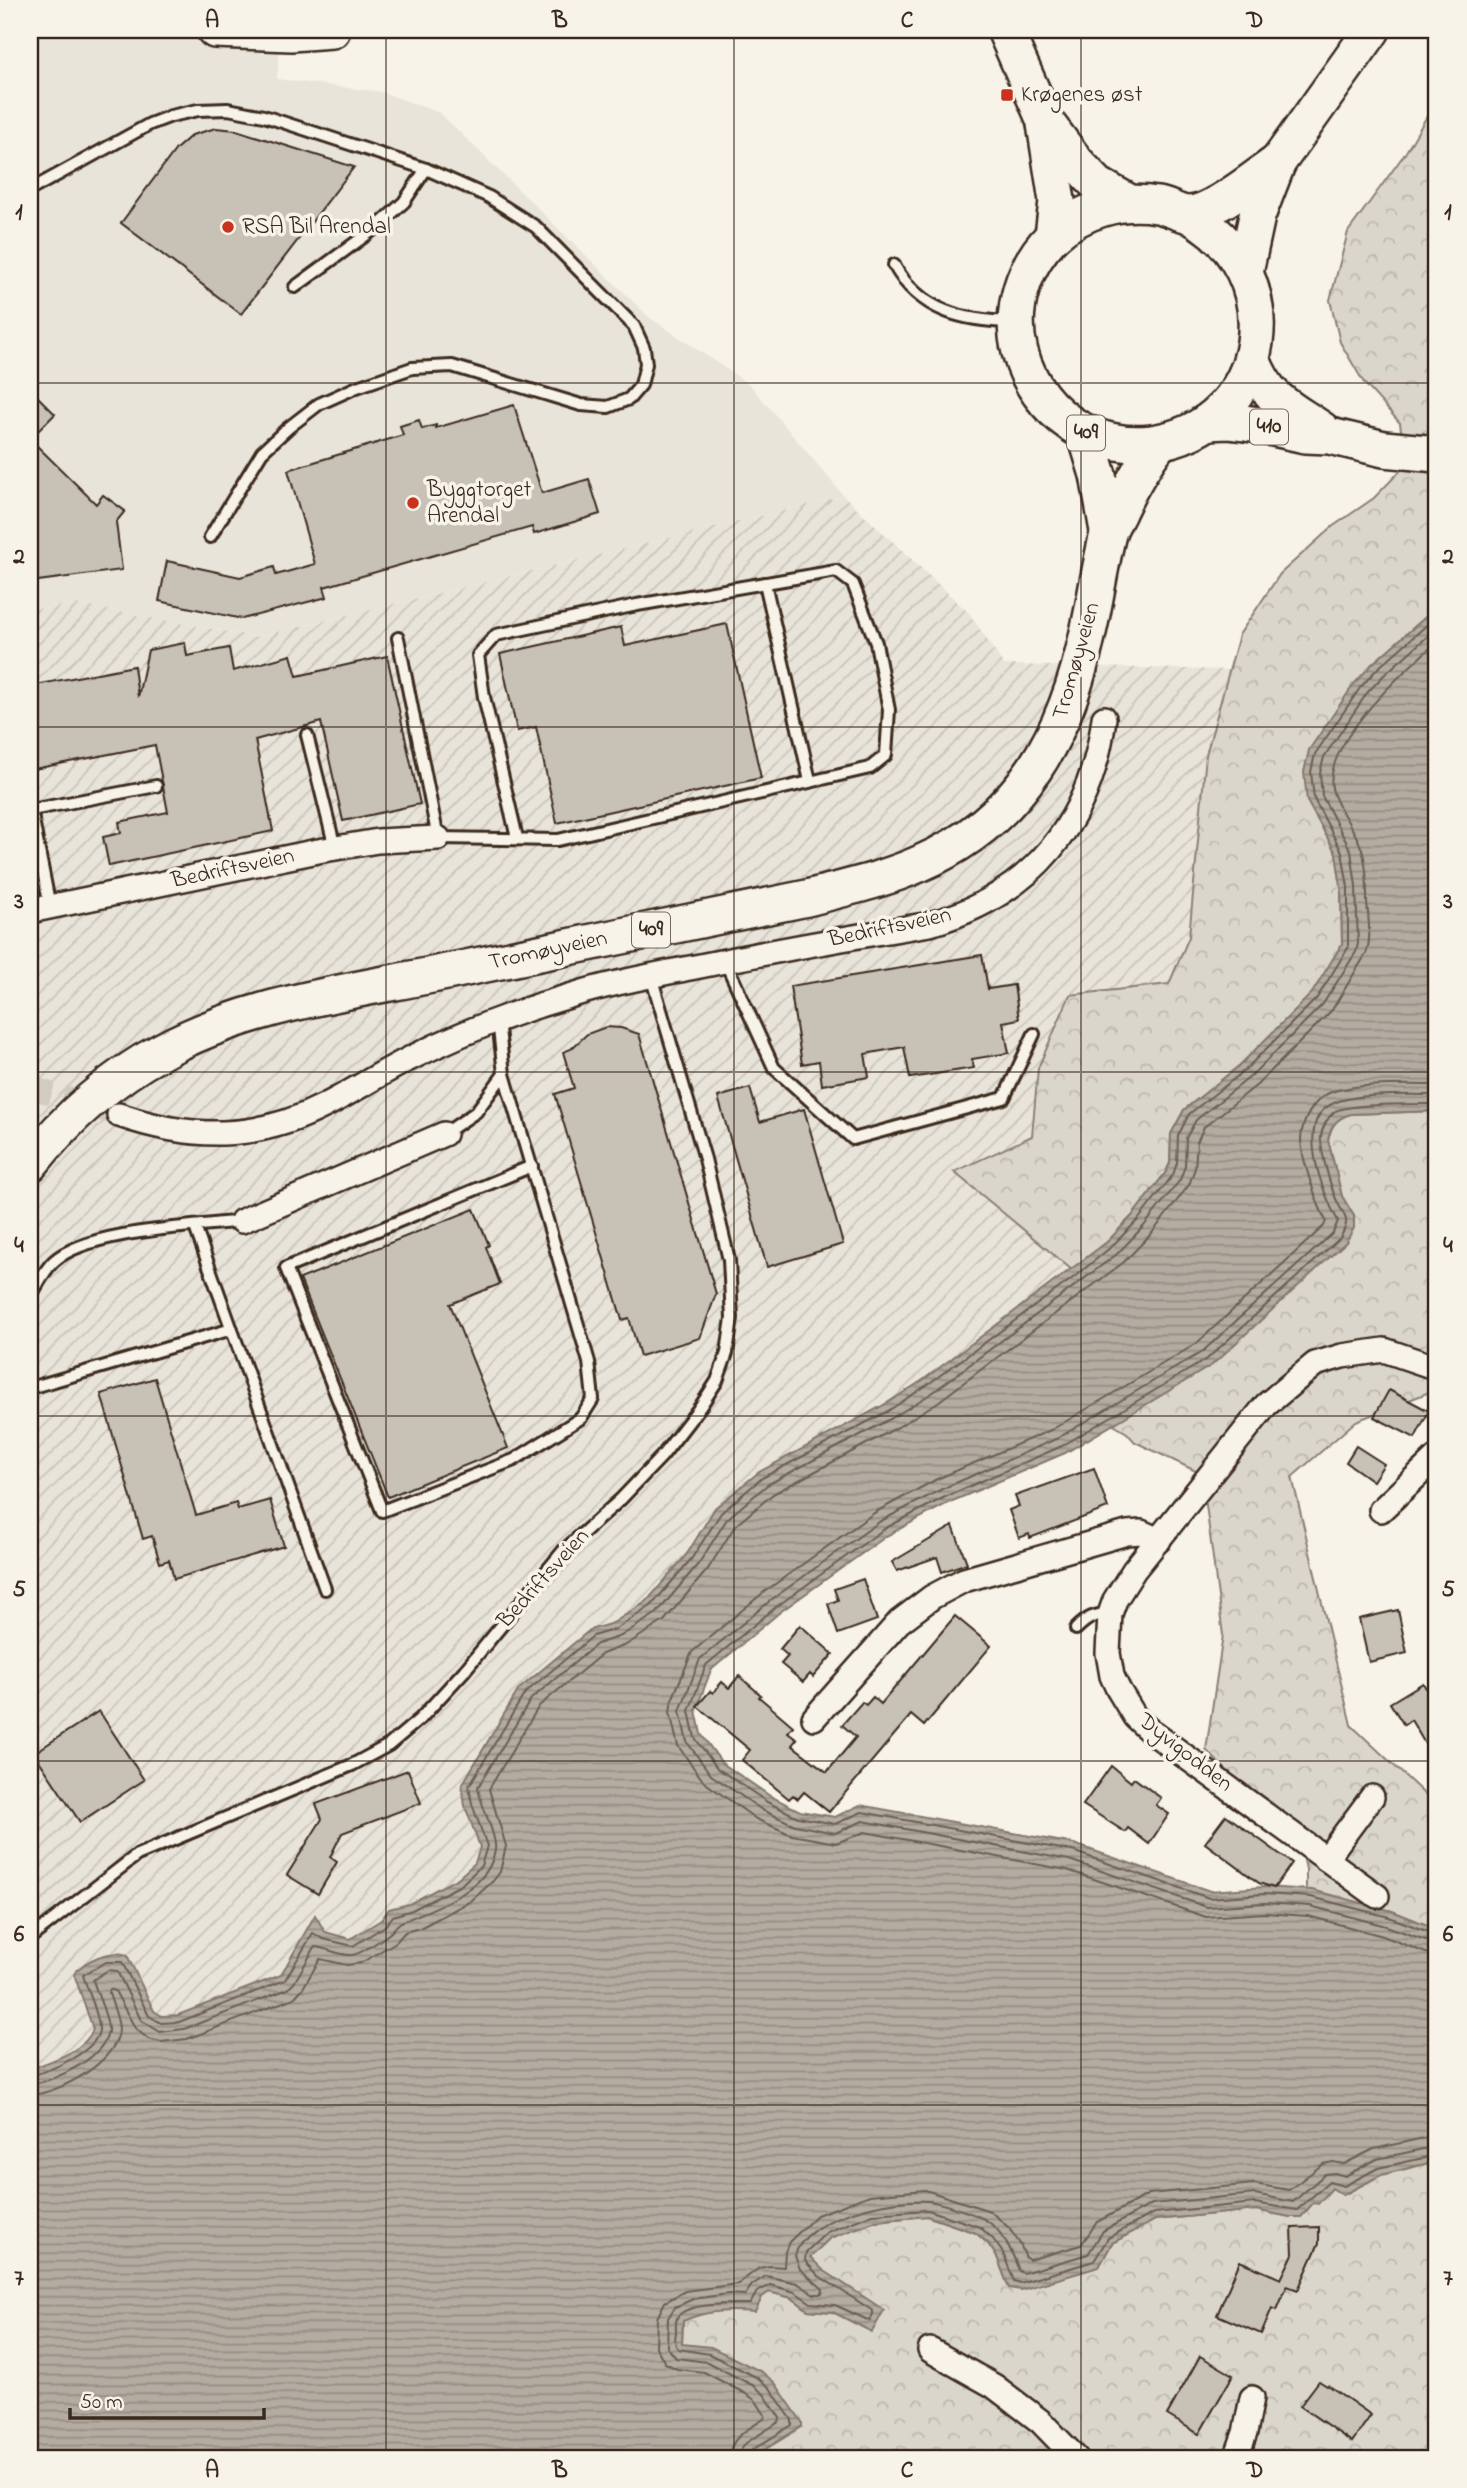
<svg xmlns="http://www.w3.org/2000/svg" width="1467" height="2488" font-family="'Indie Flower',sans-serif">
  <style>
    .built { fill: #e9e4d9 }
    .industrial { fill: url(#industrial-furrows) }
    .forest { fill: url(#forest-crowns); stroke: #8b8074; stroke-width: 2 }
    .water { fill: url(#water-rules); stroke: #84786c; stroke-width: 2 }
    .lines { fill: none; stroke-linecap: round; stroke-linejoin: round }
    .shore { stroke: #6b5e52; stroke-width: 2 }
    .building { fill: #c8c1b6; stroke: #3b2a1e; stroke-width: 2 }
    .street-tunnel { stroke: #d1cbc0; stroke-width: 23; stroke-dasharray: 23 11; stroke-linecap: butt }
    .lane-casing { stroke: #3b2a1e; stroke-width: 16 }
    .street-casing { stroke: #3b2a1e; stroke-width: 28 }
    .primary-casing { stroke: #3b2a1e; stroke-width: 40 }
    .lane { stroke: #f7f3e8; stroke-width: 10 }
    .street { stroke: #f7f3e8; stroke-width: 23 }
    .primary { stroke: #f7f3e8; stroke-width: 35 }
    .grid { fill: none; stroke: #3b2a1e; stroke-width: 2; stroke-opacity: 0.55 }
    .poi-dot { fill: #c8321e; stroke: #f7f3e8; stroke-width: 2.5 }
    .labels { text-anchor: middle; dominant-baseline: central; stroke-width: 7; stroke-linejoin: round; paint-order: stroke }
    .shield { fill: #f7f3e8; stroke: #73665b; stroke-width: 2 }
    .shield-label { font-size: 21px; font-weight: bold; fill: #3b2a1e }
    .poi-label { font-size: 23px; fill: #3b2a1e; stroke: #f7f3e8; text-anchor: start }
    .street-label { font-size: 23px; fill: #3b2a1e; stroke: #f7f3e8 }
    .neatline { fill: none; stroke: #3b2a1e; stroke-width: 2.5 }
    .grid-label { font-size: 23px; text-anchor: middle; font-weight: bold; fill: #3b2a1e }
  </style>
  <defs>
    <pattern id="industrial-furrows" width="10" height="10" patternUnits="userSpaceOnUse" patternTransform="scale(1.75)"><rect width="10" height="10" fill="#e9e4d9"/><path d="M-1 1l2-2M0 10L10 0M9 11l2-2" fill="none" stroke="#c9c4ba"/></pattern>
    <pattern id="forest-crowns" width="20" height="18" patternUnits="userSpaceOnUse" patternTransform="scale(1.75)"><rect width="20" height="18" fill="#dbd6cb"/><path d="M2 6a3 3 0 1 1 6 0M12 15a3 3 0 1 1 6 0" fill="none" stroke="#bdb8ae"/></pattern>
    <pattern id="water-rules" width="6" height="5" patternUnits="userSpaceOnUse" patternTransform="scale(1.75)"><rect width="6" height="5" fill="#b4aca0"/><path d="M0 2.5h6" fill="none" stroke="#948c82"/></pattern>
  </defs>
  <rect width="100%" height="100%" fill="#f7f3e8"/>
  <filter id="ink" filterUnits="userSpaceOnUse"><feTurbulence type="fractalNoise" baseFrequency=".0143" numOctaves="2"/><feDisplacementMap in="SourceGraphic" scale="14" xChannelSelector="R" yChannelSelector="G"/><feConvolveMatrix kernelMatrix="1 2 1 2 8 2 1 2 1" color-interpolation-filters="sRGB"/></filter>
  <g filter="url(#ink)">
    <path class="built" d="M30,30H281L277,79L382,92L440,113L649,317L750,385L844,496L256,637L77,604L30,609Z"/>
    <path class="industrial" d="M844,496L969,613L1004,665L1230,670L1206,755L1189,937L1169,985L1070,995L1038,1068L1032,1136L954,1172L1072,1270L923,1380L884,1405L758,1472L715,1508L687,1554L647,1601L613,1623L589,1630L465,1806L480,1847L475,1863L458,1878L409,1904L389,1909L381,1920L350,1939L324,1932L314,1915L281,1975L178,2015L162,2016L154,2011L127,1955L122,1953L104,1955L79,1968L74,1974L93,2029L91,2035L81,2045L67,2054L30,2069V609L77,604L256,637Z"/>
    <g class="forest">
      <path d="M1437,99V607L1372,664L1307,801L1336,853L1341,887L1342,944L1313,993L1240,1065L1184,1110L1171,1134L1170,1163L1166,1172L1132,1216L1107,1242L1072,1270L954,1172L1032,1136L1038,1068L1070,995L1169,984L1189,937L1206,755L1239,635L1280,574L1332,527L1374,498L1406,465L1400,423L1364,383L1340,342L1330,300L1348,232L1406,152Z"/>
      <path d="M1437,1111V1389L1356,1421L1292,1477L1351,1725L1437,1806V1929L1392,1911L1306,1890V1869L1300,1843L1206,1750L1223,1635L1202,1474L1135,1442L1127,1433L1112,1424L1212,1365L1354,1216L1342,1197L1328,1140C1331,1125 1337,1118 1351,1114Z"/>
      <path d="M1437,2161V2458H751L802,2427L682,2344L683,2321C706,2310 730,2310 755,2311L762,2297L769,2292L792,2298L808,2310L833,2312L872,2332L810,2257L830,2238L876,2221L926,2216L976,2233L988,2244L997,2257L1009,2288L1099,2267L1112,2243L1155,2220L1256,2210L1290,2217H1301L1313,2203H1318L1332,2188L1343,2195L1381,2175Z"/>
    </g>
    <path class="water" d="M1437,607V1111L1351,1114C1337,1118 1331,1125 1328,1140L1342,1196L1354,1216V1228L1346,1242L1212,1365L1065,1453L948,1503L888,1535L780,1612L711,1670L696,1710L701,1734L722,1763L770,1796L800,1811L835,1817L860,1805L1074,1844L1210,1891L1264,1887L1312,1890L1392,1911L1437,1929V2161L1381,2175L1343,2195L1332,2188L1318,2204L1313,2203L1301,2217H1290L1256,2210L1155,2220L1112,2243L1099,2267L1021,2290L1009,2288L997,2257L988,2243L976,2233L927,2216L876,2221L830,2238L810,2257L823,2270L884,2310L872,2332L833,2312L808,2310L792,2298L769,2292L762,2297L755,2312C730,2310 706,2310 683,2321L682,2344L711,2347L762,2372L775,2383L802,2422V2426L751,2458H30V2069C50,2061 85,2052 93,2029L74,1974C84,1960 111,1949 127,1955L154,2011L162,2016L178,2015L281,1975L315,1915L325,1932L350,1939L381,1920L389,1909L409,1904L458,1878L475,1863L480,1847L465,1806L462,1785L519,1689L590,1630L613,1623L647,1601L687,1554L715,1508L759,1472L884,1405L923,1380L1107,1242L1132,1216L1166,1172L1170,1163L1171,1134L1184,1110L1240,1065L1312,993L1342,944L1341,887L1336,853L1307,801L1304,772L1309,750L1354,684L1372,664Z"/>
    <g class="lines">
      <g class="shore">
        <path d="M1437,1085C1409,1085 1353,1083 1329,1093C1313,1100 1302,1122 1301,1138C1301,1158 1317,1204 1326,1221L1324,1226L1196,1344L1053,1429L937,1479L874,1513L764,1592L692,1652L672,1700L670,1712L678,1746L704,1782L756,1819L792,1835L836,1843L865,1832L1067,1870L1206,1917L1264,1913L1308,1916L1383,1936L1426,1953L1437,1954"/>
        <path d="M1437,1095C1411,1095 1357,1093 1334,1103C1293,1119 1323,1194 1338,1221L1333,1233L1202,1352L1058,1438L942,1489L879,1522L771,1600L700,1659L680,1711L687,1742L711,1775L762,1810L795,1825L835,1833L863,1821L1069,1860L1207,1907L1264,1903L1310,1906L1386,1926L1437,1944"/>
        <path d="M1437,1104C1419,1104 1346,1103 1334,1112C1327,1118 1320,1131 1321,1141C1322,1156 1330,1185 1336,1199C1344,1218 1352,1217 1340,1238L1207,1359L1062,1446L945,1497L884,1529L776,1607L706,1665L689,1711L695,1738L717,1768L767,1802L798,1817L835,1824L862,1812L1072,1851L1209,1898L1264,1894L1311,1897L1389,1917L1437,1935"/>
        <path d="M30,2075C48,2073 100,2050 99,2028C99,2013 87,1990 83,1975L106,1962H122L149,2016L161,2023L179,2022L285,1980L313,1933L323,1939L353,1946L385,1926L393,1916L412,1910L461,1885L481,1866L487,1846L472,1804L469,1786L525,1693L593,1636L616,1629L651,1606L692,1558L721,1513L762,1478L888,1411L927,1385L1077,1275L1111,1247L1138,1220L1173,1175L1177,1163L1178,1136L1189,1114L1244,1071L1317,998L1348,948V887L1342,852L1314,799L1311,772L1315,754L1360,688L1377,669L1437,616"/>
        <path d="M30,2084C53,2083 111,2055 108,2027C106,2011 97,1995 93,1980L108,1970L117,1971L141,2020L160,2032L184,2029L288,1989L294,1983L315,1947C327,1948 340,1956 352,1955C364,1953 380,1940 390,1933C394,1930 396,1925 401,1922C434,1908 489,1891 495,1850C497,1835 480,1805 478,1787L531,1699L597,1644L621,1636L657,1613L699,1563L727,1519L767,1485L892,1418L932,1393L1117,1254L1144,1226L1180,1180L1185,1166L1186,1138L1196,1120L1250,1077L1323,1004L1356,952L1358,944L1356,886L1351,851L1322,796L1320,773L1324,757L1367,693L1384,675L1437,628"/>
        <path d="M30,2095C58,2094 117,2062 119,2030C119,2018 112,2005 109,1993L110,1989L115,1991L135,2028L148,2039L161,2042L187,2039L294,1998L303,1988L320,1959L347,1965L361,1963L396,1942L405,1932L420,1928L471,1901L493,1881L500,1872L506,1846L489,1789L539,1706L602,1654L626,1645L664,1621L708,1569L735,1526L773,1494L898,1427L938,1402L1124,1262L1152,1233L1189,1185L1195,1168L1197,1142L1204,1127L1257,1085L1332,1010L1366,954C1372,938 1368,918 1367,901C1367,883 1367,859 1359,842C1352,826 1340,812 1334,795C1315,749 1406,669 1437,642"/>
        <path d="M729,2458C730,2437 748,2429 764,2419L765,2415L756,2401L748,2395L704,2372L677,2369L665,2363L656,2347L657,2318L665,2302L685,2291L738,2284L759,2268L770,2266L784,2267L785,2252L789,2242L817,2215L870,2195L925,2190L990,2211L1009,2228L1020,2244L1026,2258L1029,2260L1081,2245L1097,2222L1149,2194L1254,2184L1289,2190L1323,2164L1333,2162L1344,2164L1374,2149L1437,2135"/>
        <path d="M740,2458L741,2450L746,2443L779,2422L780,2418L764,2394L754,2386L707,2362L676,2358L667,2347L668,2318L675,2307L693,2299L728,2294L745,2295L752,2285L766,2276L797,2283L814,2294H822L823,2289L800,2269L795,2256C804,2216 893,2198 927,2201C940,2202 972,2213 984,2219C1003,2230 1012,2251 1019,2271L1023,2273L1088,2254L1103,2231L1152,2204L1255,2194L1293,2202L1325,2174L1335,2173L1345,2176L1377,2159L1437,2146"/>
        <path d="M749,2458L752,2450L792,2425V2420L770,2388L758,2378L709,2354L678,2349C674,2343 675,2339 676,2332C676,2327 675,2320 678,2316C690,2302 733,2304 750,2304L757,2292L770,2285L795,2292L811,2303L835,2305L870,2321L873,2315V2311L819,2276L805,2261L806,2252L827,2232L873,2214L928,2210L980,2227L993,2239L1003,2253L1014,2281L1020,2283L1094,2261L1108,2238L1154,2213L1255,2203L1297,2210L1329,2182L1344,2186L1378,2168L1437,2155"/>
      </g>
    </g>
    <g class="building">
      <path d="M216,128L236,130L354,167L241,314L121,223L176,149L192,135Z"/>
      <path d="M30,389L55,414L30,439L96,504L103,495L125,511L116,522L122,570L30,582Z"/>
      <path d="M514,405L542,493L589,479L600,514L534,534L532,527L324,587L327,597L242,619L159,601L167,561L240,577L274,567L276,575L315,564L288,470L403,435L400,426L419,420L422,429L436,425V428Z"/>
      <path d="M727,624L761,778L557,823L536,727L517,731L500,654L621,627L625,646Z"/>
      <path d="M185,643L187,656L229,648L233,671L291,655L297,676L387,656L420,804L343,821L321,722L255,740L273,831L109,866L103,837L121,833L119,822L168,812L155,745L34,769L30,747V686L134,666L138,697L148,650Z"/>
      <path d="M982,955L988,989L1014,985L1019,1019L1003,1022L1009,1053L972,1059L974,1068L910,1078L904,1047L865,1054L869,1077L822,1085L819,1061L802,1064L790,986Z"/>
      <path d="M606,1027L621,1028L639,1034L716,1294L700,1338L640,1356L629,1318L622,1320L555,1094L574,1088L563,1052L571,1049L587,1034Z"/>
      <path d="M750,1088L760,1122L804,1109L843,1244L767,1267L718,1097Z"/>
      <path d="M474,1209L489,1245L486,1247L500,1284L450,1304L508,1448L388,1497L300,1279Z"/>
      <path d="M155,1378L196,1515L236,1503L238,1509L270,1500L284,1546L174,1579L169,1560L160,1563L152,1536L143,1539L101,1394Z"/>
      <path d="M1389,1390L1429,1411L1415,1438L1374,1417Z"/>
      <path d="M1356,1446L1384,1464L1373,1481L1346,1462Z"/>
      <path d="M1094,1468L1108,1508L1030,1538L1029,1534L1019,1538L1009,1510L1019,1506L1015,1496Z"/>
      <path d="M953,1526L967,1563L942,1572L937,1557L897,1571L892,1562Z"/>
      <path d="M863,1579L877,1620L838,1634L828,1604L838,1600L834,1589Z"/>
      <path d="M1398,1610L1407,1653L1369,1662L1359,1619Z"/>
      <path d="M955,1616L991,1646L924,1726L911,1715L829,1812L804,1792L798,1799L793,1795L789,1799L742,1760L750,1750L697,1706L710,1691L713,1693L722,1682L729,1688L739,1676L761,1695L759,1697L793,1726L788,1732L797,1739L792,1745L827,1772L856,1737L842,1725L862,1702L866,1705L873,1697L881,1704Z"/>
      <path d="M800,1625L833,1654L813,1677L810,1674L803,1682L781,1664L788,1656L780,1649Z"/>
      <path d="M1423,1683L1437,1707V1764L1411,1720L1404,1725L1390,1703Z"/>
      <path d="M99,1711L144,1780L80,1822L34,1753Z"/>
      <path d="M1111,1766L1131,1782L1134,1778L1161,1798L1156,1805L1169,1814L1149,1844L1128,1828L1125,1832L1083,1805Z"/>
      <path d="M408,1770L421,1803L342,1833L330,1857L337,1862L318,1894L287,1875L322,1819L316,1804Z"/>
      <path d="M1226,1815L1292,1863L1274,1888L1259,1883L1205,1843Z"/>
      <path d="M1319,2227V2243L1298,2290L1287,2286L1277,2310L1272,2308L1261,2334L1217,2315L1240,2261L1281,2279L1293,2254L1292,2228Z"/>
      <path d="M1200,2356L1233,2375L1199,2434L1167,2415Z"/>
      <path d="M1319,2381L1327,2386L1328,2385L1371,2415L1352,2442L1300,2406Z"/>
    </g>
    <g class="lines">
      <path class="street-tunnel" d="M30,1087L119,1115"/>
      <g class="lane-casing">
        <g id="lane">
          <path d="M30,190L150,124L171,116L198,110L228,109L264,116L426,169L489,197L536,227L634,326L644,348L646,364L641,385L629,399L608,407L581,405L452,366L412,368L357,387L319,404L288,428L262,452L210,537"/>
          <path d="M894,265C920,312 964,321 1013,322"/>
          <path d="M295,287L377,227L404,202L426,169"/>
          <path d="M765,583L810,781"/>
          <path d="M398,638L438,838L558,840L870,768L886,755L889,710L876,643L853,584L836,571L637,605L496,635L478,655L484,697L517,838"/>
          <path d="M307,735L335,848"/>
          <path d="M30,805L50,907"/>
          <path d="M31,810L156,786"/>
          <path d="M725,961L774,1068L853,1139L1004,1098L1034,1034"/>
          <path d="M504,1074L589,1362L593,1399L581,1418L514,1460L382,1511L286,1268L532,1166"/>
          <path d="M444,1134L476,1112L504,1074L498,1020"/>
          <path d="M195,1227L325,1589"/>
          <path d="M30,1297C37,1286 44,1270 54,1261C88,1230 194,1227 242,1221"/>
          <path d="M30,1388L232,1329"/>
          <path d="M1076,1629C1087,1618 1094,1614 1110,1614"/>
          <path d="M30,1938L137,1855L352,1765L389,1745L421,1718L465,1670L563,1551L621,1499L662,1456L700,1407L717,1381L727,1353L732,1318L729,1260L705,1159L651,976"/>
        </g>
      </g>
      <g class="street-casing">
        <g id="street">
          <path d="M30,911L318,851L378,841L438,838"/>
          <path d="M119,1115C191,1140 256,1141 324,1106C354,1091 382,1072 413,1057C465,1031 520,1010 576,994C615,982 655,975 695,967C773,951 851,937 930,924C1032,895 1091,823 1104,718"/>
          <path d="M242,1221L444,1134"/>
          <path d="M1381,1510L1437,1457"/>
          <path d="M814,1718L899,1622L932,1597L964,1580L1127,1533L1141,1532L1159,1540"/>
          <path d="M1326,1859L1372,1797"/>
          <path d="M1377,1896L1149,1730L1135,1717L1118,1689L1112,1676L1108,1653L1110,1614L1115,1600L1134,1570L1266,1405L1315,1364L1342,1356L1384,1350L1437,1368"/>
          <path d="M930,2350L994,2386L1040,2421L1076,2458"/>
          <path d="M1236,2458L1245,2433L1252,2398"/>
        </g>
      </g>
      <g class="primary-casing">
        <g id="primary">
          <path d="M215,30L291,33L332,30"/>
          <path d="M1005,30L1045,121L1076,162L1098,185L1130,203"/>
          <path d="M1045,124L1057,201L1053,236"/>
          <path d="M1187,214C1294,269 1273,427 1151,443C1127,446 1100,441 1079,429C1049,411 1029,385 1020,352C1009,310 1023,265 1054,235C1082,210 1120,199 1157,205C1167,206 1177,213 1187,214C1212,215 1257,176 1278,162"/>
          <path d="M1245,272L1257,216L1278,162L1372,30"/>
          <path d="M1252,359C1268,401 1287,406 1322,430"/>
          <path d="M1207,422L1228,421L1260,425L1305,435L1330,436L1384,449L1437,454"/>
          <path d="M1085,432L1098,475L1108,531"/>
          <path d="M30,1164C66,1118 110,1079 162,1051C244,1006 341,993 432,975C557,949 682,924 807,898C845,888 883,880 919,864C1022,820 1067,733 1089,628C1096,597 1100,565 1108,534C1110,525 1116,518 1119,510C1131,485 1143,464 1160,442"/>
        </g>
      </g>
      <use href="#lane" class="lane"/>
      <use href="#street" class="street"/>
      <use href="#primary" class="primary"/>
    </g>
  </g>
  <path class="grid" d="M386,30V2458M734,30V2458M1081,30V2458M30,383H1437M30,727H1437M30,1072H1437M30,1416H1437M30,1761H1437M30,2105H1437"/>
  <g class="poi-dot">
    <rect x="1000" y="88" width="14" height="14" rx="3.5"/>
    <circle cx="228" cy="227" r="7"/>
    <circle cx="413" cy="503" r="7"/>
  </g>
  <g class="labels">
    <g class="shield">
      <rect x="1250" y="409.5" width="38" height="35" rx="5"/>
      <rect x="1067" y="415.5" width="38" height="35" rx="5"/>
      <rect x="632" y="912.5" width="38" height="35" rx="5"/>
    </g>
    <g class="shield-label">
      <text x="1269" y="427">410</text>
      <text x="1086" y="433">409</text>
      <text x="651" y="930">409</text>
    </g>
    <g class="poi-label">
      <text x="1021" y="95">Krøgenes øst</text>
      <text x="242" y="227">RSA Bil Arendal</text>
      <text x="427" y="490">Byggtorget<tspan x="427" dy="26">Arendal</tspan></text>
    </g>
    <g class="street-label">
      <text transform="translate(1077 661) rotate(-74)">Tromøyveien</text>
      <text transform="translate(233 869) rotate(-12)">Bedriftsveien</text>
      <text transform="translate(890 928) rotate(-12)">Bedriftsveien</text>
      <text transform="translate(548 951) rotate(-12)">Tromøyveien</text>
      <text transform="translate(544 1579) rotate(-48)">Bedriftsveien</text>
      <text transform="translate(1185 1753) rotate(38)">Dyvigodden</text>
    </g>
  </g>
  <rect width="1467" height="2488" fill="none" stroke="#f7f3e8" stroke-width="77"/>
  <path d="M70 2408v10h194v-10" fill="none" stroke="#3b2a1e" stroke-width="3.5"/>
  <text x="80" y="2408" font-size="21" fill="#3b2a1e" stroke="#f7f3e8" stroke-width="5" paint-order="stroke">50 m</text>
  <rect x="38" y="38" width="1390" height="2412" class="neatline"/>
  <g class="grid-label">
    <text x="212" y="27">A</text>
    <text x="560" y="27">B</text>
    <text x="907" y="27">C</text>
    <text x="1255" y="27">D</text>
    <text x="19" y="219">1</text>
    <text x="1448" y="219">1</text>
    <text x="19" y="563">2</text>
    <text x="1448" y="563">2</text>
    <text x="19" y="908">3</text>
    <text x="1448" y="908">3</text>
    <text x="19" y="1252">4</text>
    <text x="1448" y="1252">4</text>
    <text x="19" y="1596">5</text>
    <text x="1448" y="1596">5</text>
    <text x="19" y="1941">6</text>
    <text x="1448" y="1941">6</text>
    <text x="19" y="2285">7</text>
    <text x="1448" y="2285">7</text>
    <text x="212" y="2477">A</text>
    <text x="560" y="2477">B</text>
    <text x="907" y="2477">C</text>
    <text x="1255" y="2477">D</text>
  </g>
</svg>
